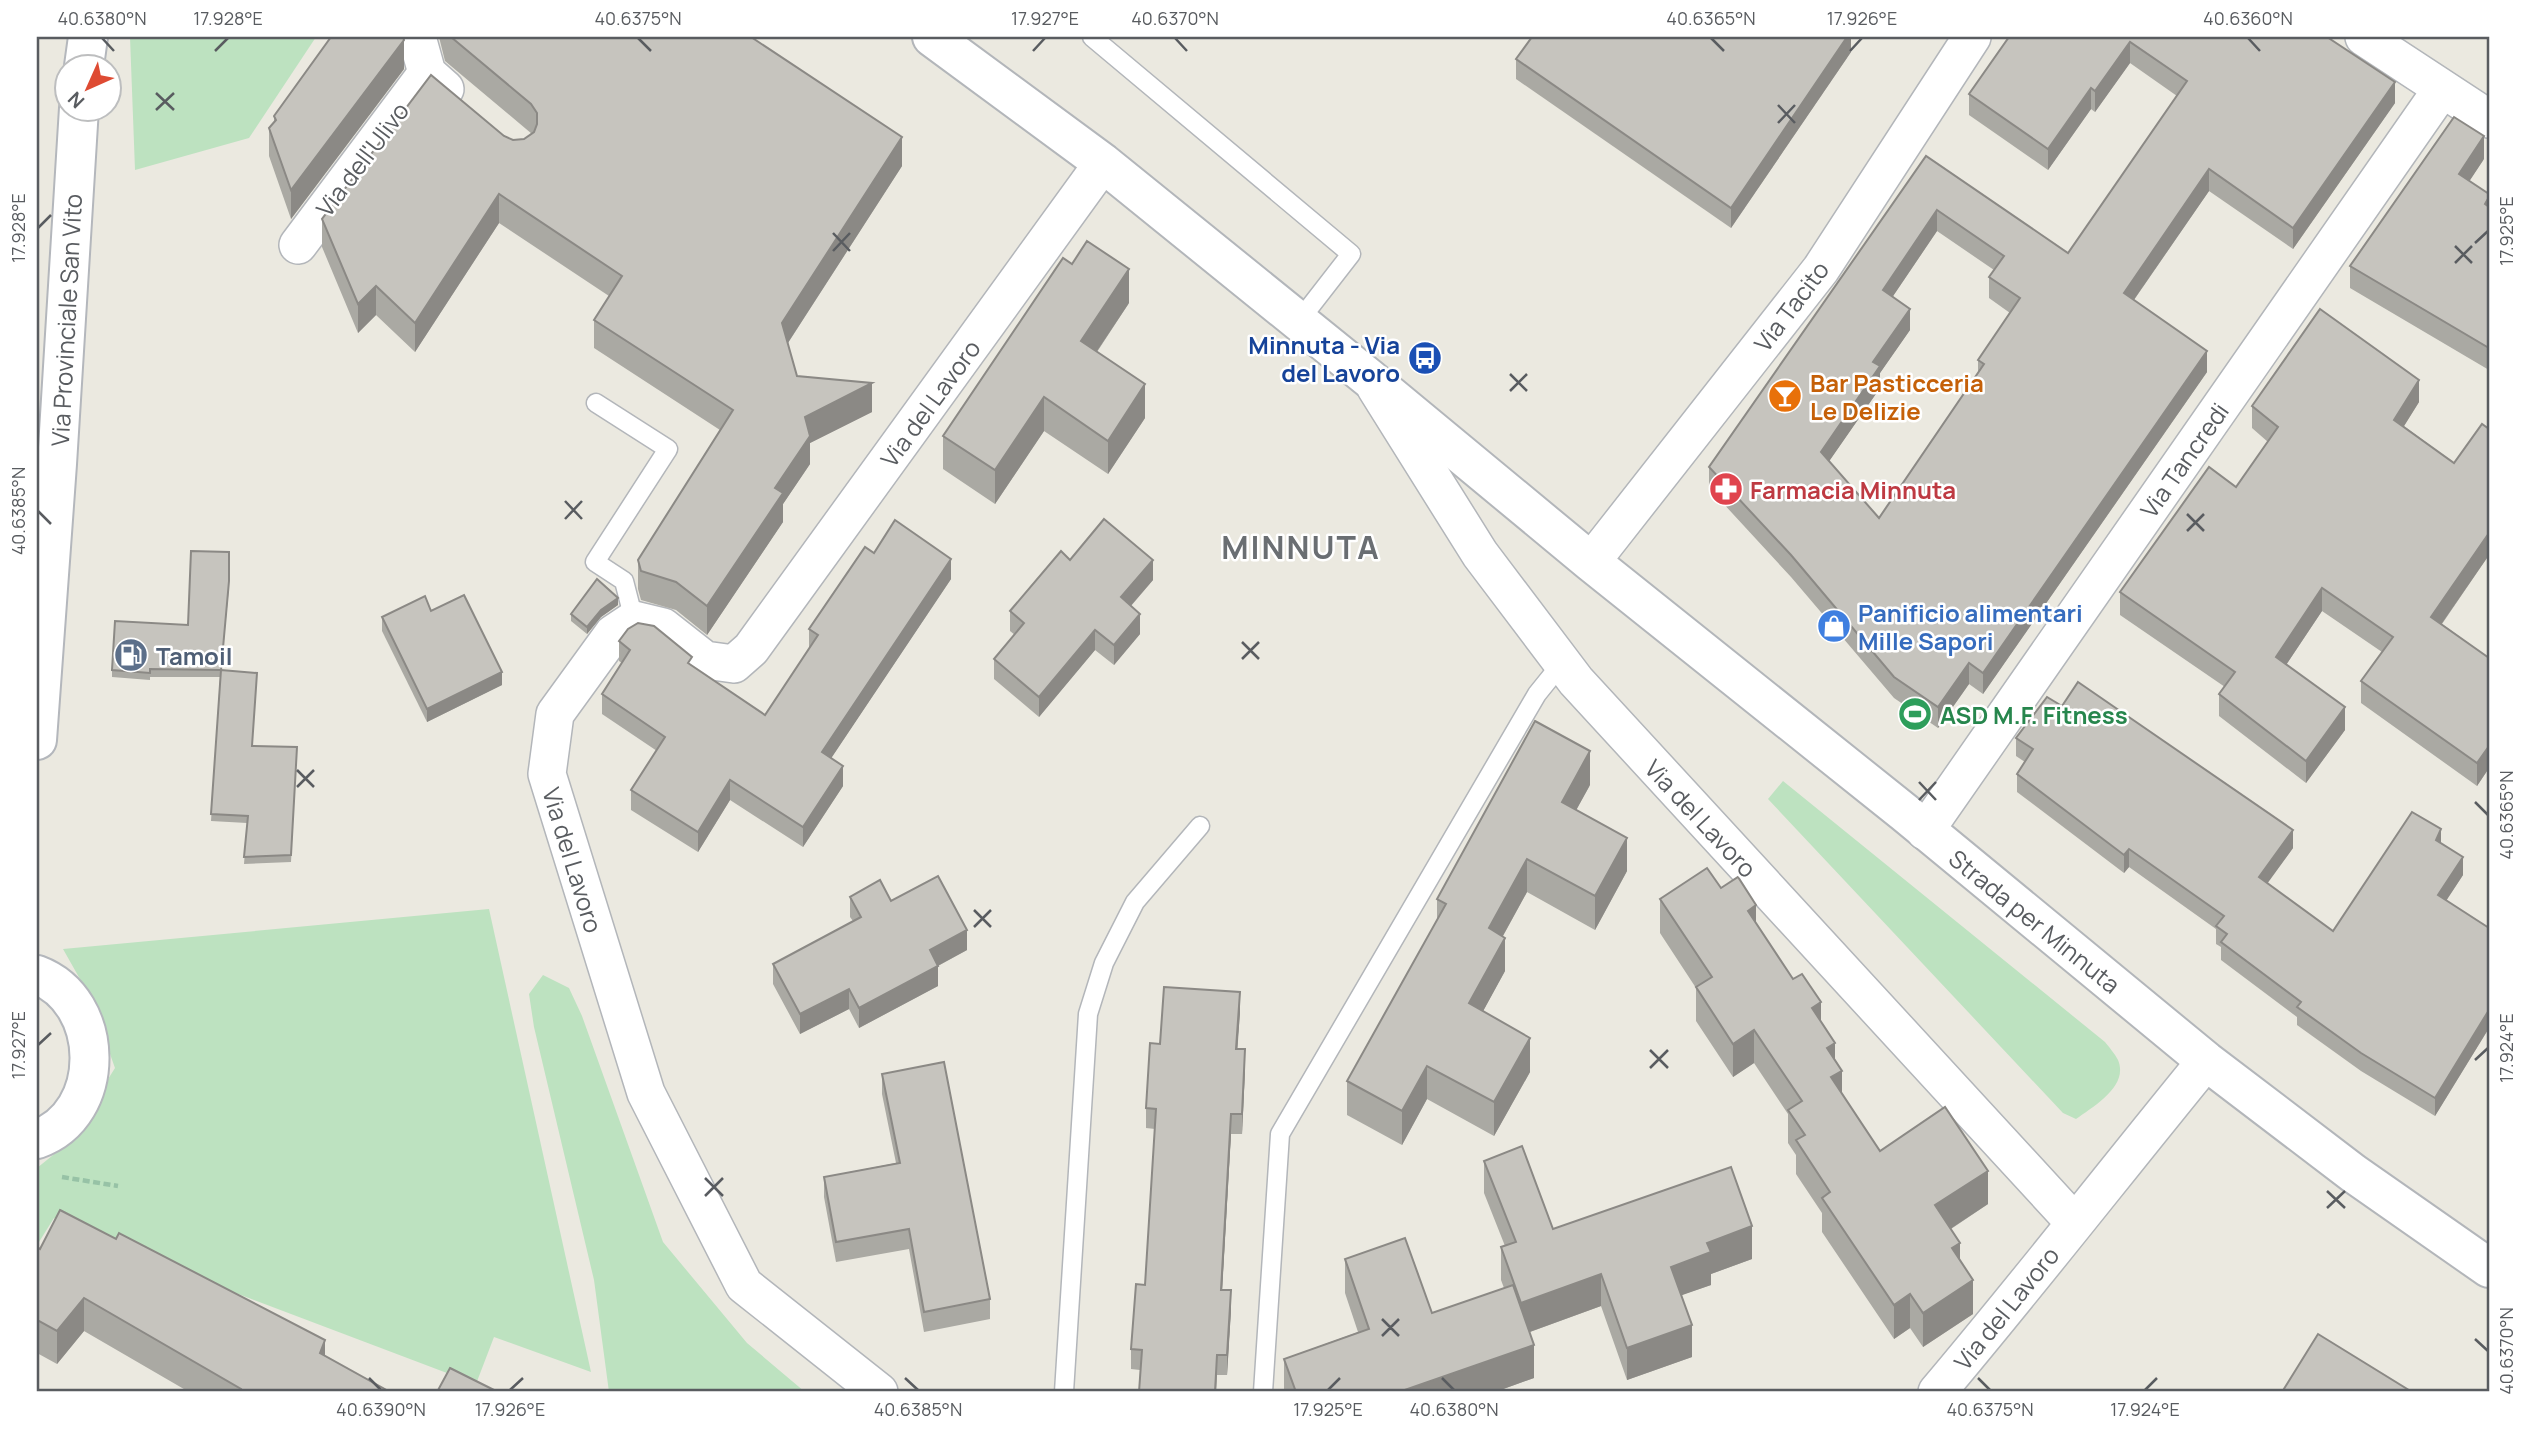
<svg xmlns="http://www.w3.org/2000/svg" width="2526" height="1429" font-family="Manrope,sans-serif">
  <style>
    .green { fill: #bde2c0 }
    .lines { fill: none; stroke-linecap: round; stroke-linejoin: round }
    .service-casing { stroke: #b3b6ba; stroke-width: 21 }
    .minor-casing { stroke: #b3b6ba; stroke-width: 40 }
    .tertiary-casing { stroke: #b3b6ba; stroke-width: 42 }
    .secondary-casing { stroke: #b4b7bc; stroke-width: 42 }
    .path { stroke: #97c2a6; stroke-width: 4.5; stroke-dasharray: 7 3.5; stroke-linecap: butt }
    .service { stroke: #fff; stroke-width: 18 }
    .minor { stroke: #fff; stroke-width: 37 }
    .tertiary { stroke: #fff; stroke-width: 38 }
    .secondary { stroke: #fff; stroke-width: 38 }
    .wall { fill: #aaa9a3; fill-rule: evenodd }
    .shaded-wall { fill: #8b8985 }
    .building { fill: #c6c4be; stroke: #8b8985; stroke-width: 2; fill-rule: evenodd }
    .ticks { fill: none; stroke: #595c60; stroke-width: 2.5 }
    .labels { text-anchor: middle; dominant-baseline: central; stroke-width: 5; stroke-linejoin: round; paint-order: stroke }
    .street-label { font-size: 24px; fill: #595c60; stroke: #fff }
    .transit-label { font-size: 24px; font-weight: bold; fill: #164399; stroke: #fff; text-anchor: end }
    .food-label { font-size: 24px; font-weight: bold; fill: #c56008; stroke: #fff; text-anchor: start }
    .health-label { font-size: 24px; font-weight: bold; fill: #be3a42; stroke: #fff; text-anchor: start }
    .shop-label { font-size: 24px; font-weight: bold; fill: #366cbe; stroke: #fff; text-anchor: start }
    .service-label { font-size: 24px; font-weight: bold; fill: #4e5e75; stroke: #fff; text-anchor: start }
    .leisure-label { font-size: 24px; font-weight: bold; fill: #27864d; stroke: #fff; text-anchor: start }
    .district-label { font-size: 32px; font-weight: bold; letter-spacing: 2px; fill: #6a6e72; stroke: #fff }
    .neatline { fill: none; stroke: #595c60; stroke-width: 2.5 }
    .ticks-label { font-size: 18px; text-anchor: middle; fill: #595c60 }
  </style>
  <rect width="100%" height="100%" fill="#ebe9e0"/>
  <g class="green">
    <path d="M130,37H316L249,138L135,170Z"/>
    <path d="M1783,781L2105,1042C2109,1047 2115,1054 2118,1060C2129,1086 2094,1106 2076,1119L2063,1113L1768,799Z"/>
    <path d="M489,909L591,1372L494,1337L476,1384L98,1241L54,1218L39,1242L37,1168L68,1143L115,1068L89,995L63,949Z"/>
    <path d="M543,975L569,988L582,1016L663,1242L747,1343L805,1392H609L594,1280L534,1027L529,994Z"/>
  </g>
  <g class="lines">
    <g class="service-casing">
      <g id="service">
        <path d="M1092,37L1351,254L1299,321"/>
        <path d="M596,403L668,449L595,562L624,581L634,620"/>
        <path d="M1064,1392L1088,1014L1104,963L1135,902L1200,826"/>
        <path d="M1263,1392L1280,1134L1537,694L1562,663"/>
      </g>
    </g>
    <g class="minor-casing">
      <g id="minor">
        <path d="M417,37L427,73L445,89"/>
        <path d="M2364,37L2489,119"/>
        <path d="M298,245L427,73"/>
        <path d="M1376,388L1480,554L1576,681L2074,1222"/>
        <path d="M1591,562L1821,269L1972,37"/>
        <path d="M1925,831L2442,89"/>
        <path d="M879,1392L744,1285L646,1093L547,774L555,714L613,634L634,620L663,627L705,660L734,664L751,649L1103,163"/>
        <path d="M1937,1392C2029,1283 2116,1171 2206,1061"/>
      </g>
    </g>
    <g class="tertiary-casing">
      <path id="tertiary" d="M932,37L1103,163L1370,379L1591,562L1905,813L2206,1061L2353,1173L2489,1268"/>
    </g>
    <g class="secondary-casing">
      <g id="secondary">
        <path d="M84,66L88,37"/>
        <path d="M37,740L57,464L79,108"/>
        <path d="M37,975C106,1001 108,1114 37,1139"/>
      </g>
    </g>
    <path class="path" d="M62,1177L118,1186"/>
    <use href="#service" class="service"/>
    <use href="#minor" class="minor"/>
    <use href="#tertiary" class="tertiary"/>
    <use href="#secondary" class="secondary"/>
  </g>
  <g class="wall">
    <path d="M439,37H751L902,166L788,343L797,376L872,412L810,443V464L783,504V522L707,635L676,610L641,600L638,589V560L720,430L594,348V320L609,296L499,223L415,352L376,315L358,333L322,247V219L504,136L513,140L524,139L532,134L445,61Z"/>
    <path d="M1851,37V52L1731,228L1516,79V59Z"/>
    <path d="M2009,37H2327L2395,103L2293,249L2209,191L2134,300L2207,372L1983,694L1969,684L1938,728L1894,698L1791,577L1709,488V467L1926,156L2068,253L2177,96L2130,63L2095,112L2091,109L2048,170L1969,115V94ZM1937,231L1994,270L1989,277V298L2010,313L1978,360V374L1879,518L1829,461L1880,388V373L1910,330L1893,296Z"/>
    <path d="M404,69L291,219L269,156V128L274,122V116Z"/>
    <path d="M2484,159L2469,181L2489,194V370L2350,288V266Z"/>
    <path d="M1129,303L1097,352L1145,418L1108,474L1044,431L995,504L943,469V436Z"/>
    <path d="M2419,402L2404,426L2454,463L2489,429V555L2442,624L2489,658V768L2477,786L2361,703V681L2382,652L2322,611L2286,665L2345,730L2306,783L2219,716V694L2225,687L2120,615V592L2236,487L2268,442L2252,428V406Z"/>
    <path d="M229,552V588L221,670L253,746L297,747L291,862L244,864L247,823L211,821L220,677H150V680L112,677V670L188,625Z"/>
    <path d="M874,553L951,579L831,758L843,786L803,847L730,800L698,852L631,810V790L657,751L602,714V694L622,663L619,661V641L692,666L765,715L809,649V629Z"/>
    <path d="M1070,560L1153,580L1131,606L1140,634L1114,665L1095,650L1039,717L994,679V659L1015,635L1010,631V611Z"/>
    <path d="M618,605L601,617L587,634L571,621V614Z"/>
    <path d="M431,611L502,685L427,722L382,631V617Z"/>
    <path d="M2016,738L2293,848L2267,883L2333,931L2441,843L2463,875L2446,901L2489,928V1028L2435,1116L2361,1071L2297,1025V1017L2221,960V947L2216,944V929L2129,867L2124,873L2017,792V774L2025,762L2016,756Z"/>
    <path d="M1590,785L1576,810L1627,871L1595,930L1527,892L1503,936L1505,971L1483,1011L1530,1072L1494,1136L1427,1099L1402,1145L1347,1115V1081L1437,921V899Z"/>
    <path d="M1721,888L1756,923L1821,1022L1835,1061L1842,1093L1880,1151L1988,1204L1951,1229L1960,1261L1973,1314L1923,1347L1910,1328L1894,1339L1822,1232V1213L1796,1174V1155L1788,1143V1114L1754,1063L1733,1077L1696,1021V988L1660,933V899Z"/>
    <path d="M850,897L891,901L967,950L938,966V986L859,1028L849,1009L800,1034L773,984V964L853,921L850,917Z"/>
    <path d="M1240,1012L1237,1049L1245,1069L1242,1134H1231L1222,1290L1231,1310L1227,1375H1217L1216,1392H1139L1140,1370L1131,1369V1349L1145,1285L1155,1129L1146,1128V1108L1160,1044Z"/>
    <path d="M882,1074L990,1299V1319L924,1332L909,1249L836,1262L824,1197V1177L896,1163L882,1094Z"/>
    <path d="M1484,1161L1553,1229L1752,1259L1711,1274V1285L1681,1295L1692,1357L1627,1380L1601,1306L1530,1332L1534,1378L1495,1392H1284V1359L1358,1332L1345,1293V1259L1432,1313L1504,1288L1501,1280V1247L1505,1246L1484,1193Z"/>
    <path d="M37,1247L325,1357L390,1392H189L84,1331L57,1364L37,1353Z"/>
  </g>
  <g class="shaded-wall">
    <path d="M1847,37H1851V52L1731,228V208Z"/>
    <path d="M404,40V69L291,219V190Z"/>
    <path d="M2130,42V63L2095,112V91Z"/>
    <path d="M2395,82V103L2293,249V228Z"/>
    <path d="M2091,88V109L2048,170V149Z"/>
    <path d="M2484,136V159L2459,197V174Z"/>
    <path d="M902,137V166L782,352V323Z"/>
    <path d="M2209,169V191L2124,314V293Z"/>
    <path d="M499,194V223L415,352V323Z"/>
    <path d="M2489,197V220L2485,204Z"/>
    <path d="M1937,210V231L1883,311V290Z"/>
    <path d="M1129,269V303L1081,375V341Z"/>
    <path d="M376,286V315L358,333V304Z"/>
    <path d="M1910,309V330L1880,373V388L1821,473V452L1873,362Z"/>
    <path d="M2207,351V372L1983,694V673Z"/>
    <path d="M2419,380V402L2394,442V420Z"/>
    <path d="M872,383V412L810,443V464L783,504V522L707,635V606L775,488L805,417Z"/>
    <path d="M1145,384V418L1108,474V441Z"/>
    <path d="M1044,397V431L995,504V470Z"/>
    <path d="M2489,533V555L2431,639V617Z"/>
    <path d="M951,559V579L822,772V752Z"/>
    <path d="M1153,560V580L1121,617V597Z"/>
    <path d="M2322,588V611L2276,680V657Z"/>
    <path d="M618,598V605L601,617L587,634V627L601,610Z"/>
    <path d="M1140,614V634L1114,665V645Z"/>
    <path d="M1095,630V650L1039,717V697Z"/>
    <path d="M1969,663V684L1938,728V707Z"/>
    <path d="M502,672V685L427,722V709Z"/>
    <path d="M2345,707V730L2306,783V761Z"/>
    <path d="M2489,746V768L2477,786V763Z"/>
    <path d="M1590,751V785L1562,836V802Z"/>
    <path d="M843,766V786L803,847V827Z"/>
    <path d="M730,780V800L698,852V832Z"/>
    <path d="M2441,829V847L2436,840Z"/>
    <path d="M2293,830V848L2259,895V877Z"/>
    <path d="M1627,838V871L1595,930V896Z"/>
    <path d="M2129,849V867L2124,873V855Z"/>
    <path d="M2463,857V875L2438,913V895Z"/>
    <path d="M1527,859V892L1489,961V928Z"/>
    <path d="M1756,905V939L1748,911Z"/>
    <path d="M967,930V950L930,970V950Z"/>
    <path d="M1505,938V971L1469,1037V1003Z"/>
    <path d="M938,966V986L859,1028V1008Z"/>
    <path d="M849,989V1009L800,1034V1014Z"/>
    <path d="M1240,992V1012L1236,1069V1049Z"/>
    <path d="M1821,1002V1036L1812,1008Z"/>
    <path d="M2489,1010V1028L2435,1116V1098Z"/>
    <path d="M1754,1030V1063L1733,1077V1044Z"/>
    <path d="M1530,1038V1072L1494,1136V1102Z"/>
    <path d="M1835,1043V1075L1842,1071V1104L1831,1111L1827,1048Z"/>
    <path d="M1245,1049V1069L1242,1134V1114Z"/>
    <path d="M1427,1066V1099L1402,1145V1111Z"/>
    <path d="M1231,1114V1134L1221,1310V1290Z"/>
    <path d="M1988,1171V1204L1935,1239V1205Z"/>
    <path d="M1752,1226V1259L1711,1274V1285L1671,1299V1267L1707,1243Z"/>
    <path d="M1960,1243V1276L1952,1248Z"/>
    <path d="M1601,1274V1306L1521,1335V1303Z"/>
    <path d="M1973,1280V1314L1923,1347V1313Z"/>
    <path d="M1231,1290V1310L1227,1375V1355Z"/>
    <path d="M1910,1294V1328L1894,1339V1305Z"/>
    <path d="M84,1298V1331L57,1364V1331Z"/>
    <path d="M1692,1325V1357L1627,1380V1348Z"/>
    <path d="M325,1340V1373L320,1353Z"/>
    <path d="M1534,1345V1378L1495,1392H1399Z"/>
    <path d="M1217,1355L1216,1392H1215Z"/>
  </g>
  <g class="building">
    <path d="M331,37H403L404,40L291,190L269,128L276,120L274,116Z"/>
    <path d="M451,37H751L902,137L782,323L797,376L872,383L805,417L810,436L775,488L783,493L707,606L676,582L641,571L638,560L733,410L594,320L622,276L499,194L415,323L376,286L358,304L322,219L431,75L504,136L513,140L524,139L534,132L537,124V113L531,104Z"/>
    <path d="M1532,37H1847L1731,208L1516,59Z"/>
    <path d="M2009,37H2327L2395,82L2293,228L2209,169L2124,293L2207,351L1983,673L1969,663L1938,707L1894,677L1791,555L1709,467L1926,156L2068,253L2187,81L2130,42L2095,91L2091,88L2048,149L1969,94ZM1937,210L2004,256L1989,277L2020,298L1978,360L1984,364L1879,518L1821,452L1880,366L1873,362L1910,309L1883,290Z"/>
    <path d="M2454,117L2484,136L2459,174L2489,194V197L2485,204L2489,207V348L2350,266Z"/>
    <path d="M1087,241L1129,269L1081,341L1145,384L1108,441L1044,397L995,470L943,436L1063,258L1072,264Z"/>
    <path d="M2320,309L2419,380L2394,420L2454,463L2482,424L2489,429V533L2431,617L2489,658V746L2477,763L2361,681L2393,637L2322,588L2276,657L2345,707L2306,761L2219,694L2235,672L2120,592L2209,467L2236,487L2278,427L2252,406Z"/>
    <path d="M1104,519L1153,560L1121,597L1140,614L1114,645L1095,630L1039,697L994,659L1024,623L1010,611L1061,551L1070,560Z"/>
    <path d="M895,520L951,559L822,752L843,766L803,827L730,780L698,832L631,790L665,737L602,694L630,650L619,641L628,629L638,623L654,626L692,657L688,663L765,715L818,635L809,629L865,547L874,553Z"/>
    <path d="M191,551L229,552V581L221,670L150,669V673L112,670L115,621L188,625Z"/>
    <path d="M597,579L618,598L601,610L587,627L571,614Z"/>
    <path d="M464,595L502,672L427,709L382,617L425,596L431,611Z"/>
    <path d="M221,670L257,673L252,746L297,747L291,855L244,857L248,816L211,814Z"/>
    <path d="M2078,682L2293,830L2259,877L2333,931L2412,812L2441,829L2436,840L2463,857L2438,895L2489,928V1010L2435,1098L2361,1053L2297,1007L2301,1002L2221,942L2227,934L2216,926L2224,916L2129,849L2124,855L2017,774L2033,749L2016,738L2047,697L2062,706Z"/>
    <path d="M1535,721L1590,751L1562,802L1627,838L1595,896L1527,859L1489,928L1505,938L1469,1003L1530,1038L1494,1102L1427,1066L1402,1111L1347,1081L1446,904L1437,899Z"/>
    <path d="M1707,868L1721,888L1738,877L1756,905L1748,911L1793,979L1802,974L1821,1002L1812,1008L1835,1043L1827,1048L1842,1071L1831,1077L1880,1151L1945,1107L1988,1171L1935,1205L1960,1243L1952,1248L1973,1280L1923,1313L1910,1294L1894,1305L1822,1198L1830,1192L1796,1140L1805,1135L1788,1110L1802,1101L1754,1030L1733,1044L1696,987L1712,977L1660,899Z"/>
    <path d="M938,876L967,930L930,950L938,966L859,1008L849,989L800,1014L773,964L861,917L850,897L880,880L891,901Z"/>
    <path d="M1164,987L1240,992L1236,1049H1245L1242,1114H1231L1221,1290H1231L1227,1355H1217L1215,1392H1139L1142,1350L1131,1349L1136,1284L1145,1285L1156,1109L1146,1108L1150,1043L1160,1044Z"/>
    <path d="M944,1062L990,1299L924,1312L909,1229L836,1242L824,1177L900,1163L882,1074Z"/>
    <path d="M1522,1146L1553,1229L1731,1167L1752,1226L1707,1243L1711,1252L1671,1267L1692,1325L1627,1348L1601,1274L1521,1303L1501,1247L1516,1242L1484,1161Z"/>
    <path d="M60,1210L116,1239L119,1233L325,1340L320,1353L390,1392H240L241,1389L84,1298L57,1331L37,1320V1247L40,1249Z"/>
    <path d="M1405,1238L1432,1313L1513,1285L1534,1345L1399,1392H1296L1284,1359L1369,1329L1345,1259Z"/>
    <path d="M2318,1334L2412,1392H2282Z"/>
    <path d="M450,1368L498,1392H437Z"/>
  </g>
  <path class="ticks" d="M102,38L114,51M638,38L651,51M1175,38L1187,51M1711,38L1724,51M2248,38L2260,51M215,51L228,38M1033,51L1045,38M1850,51L1862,38M156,93L174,110M1778,105L1795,123M156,110L174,93M1778,123L1795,105M38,228L51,215M833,233L850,251M2475,243L2488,231M2455,246L2472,263M833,251L850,233M2455,263L2472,246M1510,374L1527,391M1510,391L1527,374M565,501L582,519M38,511L51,524M2187,514L2204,531M565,519L582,501M2187,531L2204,514M1242,642L1259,659M1242,659L1259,642M297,770L314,787M1919,782L1936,800M297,787L314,770M1919,800L1936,782M2475,802L2488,815M974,910L991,927M974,927L991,910M38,1045L51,1033M1650,1050L1668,1068M2475,1060L2488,1048M1650,1068L1668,1050M705,1178L723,1196M2327,1191L2345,1208M705,1196L723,1178M2327,1208L2345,1191M1382,1319L1399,1336M1382,1336L1399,1319M2475,1339L2488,1351M369,1378L381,1390M905,1378L918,1390M1442,1378L1454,1390M1978,1378L1990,1390M510,1390L523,1378M1328,1390L1340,1378M2145,1390L2157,1378"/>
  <defs>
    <g id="bus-disc" transform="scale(1.75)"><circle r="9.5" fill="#1a4fb4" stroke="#fff"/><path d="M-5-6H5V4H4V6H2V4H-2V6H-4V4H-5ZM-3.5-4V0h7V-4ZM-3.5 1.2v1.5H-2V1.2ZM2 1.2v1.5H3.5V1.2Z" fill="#fff"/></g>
    <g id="bar-disc" transform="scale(1.75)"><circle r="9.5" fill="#e8710a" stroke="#fff"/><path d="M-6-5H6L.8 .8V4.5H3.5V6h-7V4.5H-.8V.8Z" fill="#fff"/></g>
    <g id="pharmacy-disc" transform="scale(1.75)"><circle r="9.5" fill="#e0444e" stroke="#fff"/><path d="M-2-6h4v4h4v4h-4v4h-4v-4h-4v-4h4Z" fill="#fff"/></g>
    <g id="shop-disc" transform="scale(1.75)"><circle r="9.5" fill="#3f7fe0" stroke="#fff"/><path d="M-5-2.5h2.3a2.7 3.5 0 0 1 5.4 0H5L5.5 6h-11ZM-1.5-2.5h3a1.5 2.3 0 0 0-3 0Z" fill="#fff"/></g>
    <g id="fuel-disc" transform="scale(1.75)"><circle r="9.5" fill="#5c6f8a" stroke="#fff"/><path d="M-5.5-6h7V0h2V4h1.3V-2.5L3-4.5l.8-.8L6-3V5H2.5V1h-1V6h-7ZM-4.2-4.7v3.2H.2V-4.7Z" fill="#fff"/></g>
    <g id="stadium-disc" transform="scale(1.75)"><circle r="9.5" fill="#2e9e5b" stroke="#fff"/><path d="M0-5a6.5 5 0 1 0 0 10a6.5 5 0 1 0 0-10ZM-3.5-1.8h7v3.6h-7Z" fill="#fff"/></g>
  </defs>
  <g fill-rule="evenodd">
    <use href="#bus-disc" x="1425" y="358"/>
    <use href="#bar-disc" x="1785" y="396"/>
    <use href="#pharmacy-disc" x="1726" y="489"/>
    <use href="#shop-disc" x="1834" y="626"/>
    <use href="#fuel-disc" x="131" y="655"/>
    <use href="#stadium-disc" x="1915" y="714"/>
  </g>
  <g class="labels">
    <g class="street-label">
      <text transform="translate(362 159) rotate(-53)">Via dell'Ulivo</text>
      <text transform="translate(1791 306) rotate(-53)">Via Tacito</text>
      <text transform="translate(66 320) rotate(-87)">Via Provinciale San Vito</text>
      <text transform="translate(930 403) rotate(-54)">Via del Lavoro</text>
      <text transform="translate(2184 460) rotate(-55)">Via Tancredi</text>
      <text transform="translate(1701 818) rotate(47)">Via del Lavoro</text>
      <text transform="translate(573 860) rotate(73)">Via del Lavoro</text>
      <text transform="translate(2035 921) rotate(39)">Strada per Minnuta</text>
      <text transform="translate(2006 1308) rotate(-51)">Via del Lavoro</text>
    </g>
    <g class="transit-label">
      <text x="1400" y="344">Minnuta - Via<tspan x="1400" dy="28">del Lavoro</tspan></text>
    </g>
    <g class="food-label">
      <text x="1810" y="382">Bar Pasticceria<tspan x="1810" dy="28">Le Delizie</tspan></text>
    </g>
    <g class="health-label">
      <text x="1750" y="489">Farmacia Minnuta</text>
    </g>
    <g class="shop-label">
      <text x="1858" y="612">Panificio alimentari<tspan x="1858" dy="28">Mille Sapori</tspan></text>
    </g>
    <g class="service-label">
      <text x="156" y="655">Tamoil</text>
    </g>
    <g class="leisure-label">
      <text x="1940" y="714">ASD M.F. Fitness</text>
    </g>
    <g class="district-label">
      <text x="1301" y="547">MINNUTA</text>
    </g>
  </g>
  <rect width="2526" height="1429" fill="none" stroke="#ffffff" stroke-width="77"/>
  <g transform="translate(88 88) rotate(225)"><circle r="33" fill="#ffffff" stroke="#bdbebf" stroke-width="2"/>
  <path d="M0-5L12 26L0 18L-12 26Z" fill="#de4b33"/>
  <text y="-10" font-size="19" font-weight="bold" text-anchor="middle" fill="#595c60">N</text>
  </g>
  <rect x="38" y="38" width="2450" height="1352" class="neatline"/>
  <g class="ticks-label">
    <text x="102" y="25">40.6380°N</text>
    <text x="228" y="25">17.928°E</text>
    <text x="638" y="25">40.6375°N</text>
    <text x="1045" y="25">17.927°E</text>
    <text x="1175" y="25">40.6370°N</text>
    <text x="1711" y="25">40.6365°N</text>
    <text x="1862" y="25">17.926°E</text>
    <text x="2248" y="25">40.6360°N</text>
    <text transform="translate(19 228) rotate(-90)" y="6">17.928°E</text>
    <text transform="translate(2507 231) rotate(-90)" y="6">17.925°E</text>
    <text transform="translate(19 511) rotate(-90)" y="6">40.6385°N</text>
    <text transform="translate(2507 815) rotate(-90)" y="6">40.6365°N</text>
    <text transform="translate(19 1045) rotate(-90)" y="6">17.927°E</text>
    <text transform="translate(2507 1048) rotate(-90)" y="6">17.924°E</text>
    <text transform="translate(2507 1351) rotate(-90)" y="6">40.6370°N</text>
    <text x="381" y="1416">40.6390°N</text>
    <text x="510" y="1416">17.926°E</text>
    <text x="918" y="1416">40.6385°N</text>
    <text x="1328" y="1416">17.925°E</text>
    <text x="1454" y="1416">40.6380°N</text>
    <text x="1990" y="1416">40.6375°N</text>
    <text x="2145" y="1416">17.924°E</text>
  </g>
</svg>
